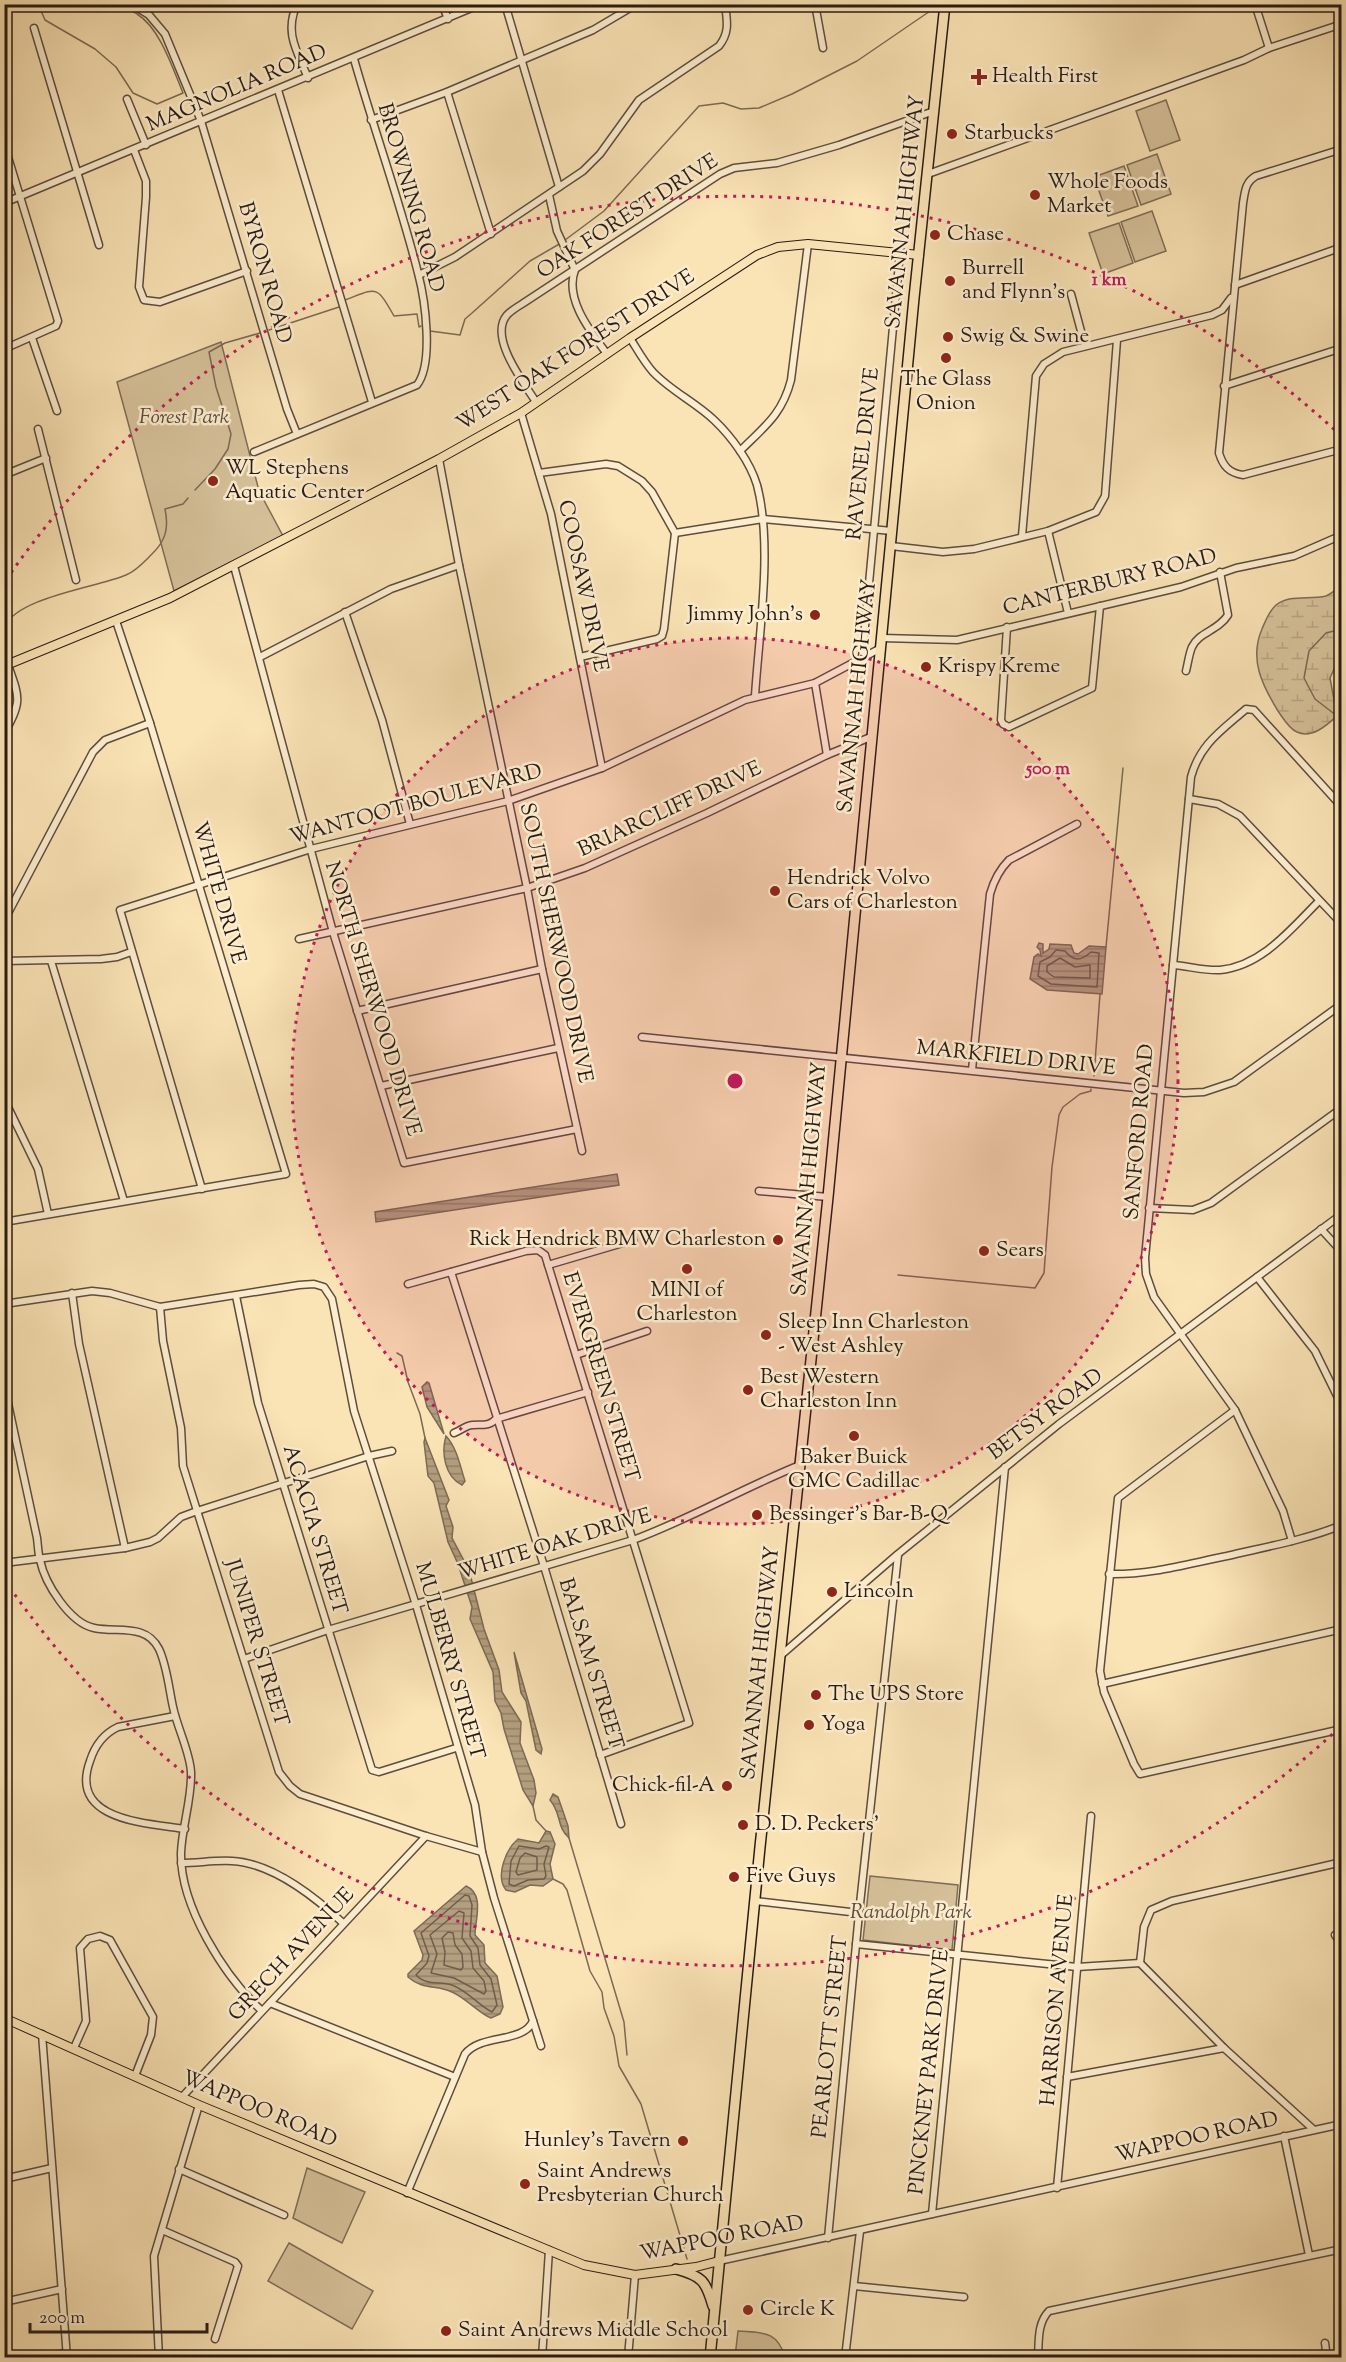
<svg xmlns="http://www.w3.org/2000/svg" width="1346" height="2362" font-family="'Sorts Mill Goudy',serif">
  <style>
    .wetland { fill: url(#wetland-marsh); stroke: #7f6e58; stroke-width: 1.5 }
    .park { fill: #d6c19a; stroke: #7f6e58; stroke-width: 1.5 }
    .water { fill: url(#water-rules); stroke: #7b6a55; stroke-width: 1.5 }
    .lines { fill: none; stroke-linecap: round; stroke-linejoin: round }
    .shore { stroke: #6e5d4a; stroke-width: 1.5 }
    .stream { stroke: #7b6a55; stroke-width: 1.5 }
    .minor-casing { stroke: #5c4d3d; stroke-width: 9 }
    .major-casing { stroke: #281b15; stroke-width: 10 }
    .highway-casing { stroke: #281b15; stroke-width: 12 }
    .minor { stroke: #fcedcf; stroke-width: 6 }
    .major { stroke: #fae3b5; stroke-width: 8 }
    .highway { stroke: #fae3b5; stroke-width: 9 }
    .ring { fill: none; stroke: #c2185b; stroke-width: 3; stroke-dasharray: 3 6 }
    .poi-dot { fill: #8f2418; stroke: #fcedcf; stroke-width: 2 }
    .labels { text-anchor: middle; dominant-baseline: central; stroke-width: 5; stroke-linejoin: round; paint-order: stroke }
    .poi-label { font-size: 21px; fill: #281b15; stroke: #fcedcf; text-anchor: start }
    .street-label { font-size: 21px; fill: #281b15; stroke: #fcedcf }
    .park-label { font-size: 21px; font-style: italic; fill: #5c4d3d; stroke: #fcedcf }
    .centre { fill: #c2185b; stroke: #fcedcf; stroke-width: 3 }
    .ring-label { font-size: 18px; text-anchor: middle; font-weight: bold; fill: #c2185b; stroke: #fcedcf; stroke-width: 5; stroke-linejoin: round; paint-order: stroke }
  </style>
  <defs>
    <pattern id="wetland-marsh" width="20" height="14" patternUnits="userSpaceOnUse" patternTransform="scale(1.5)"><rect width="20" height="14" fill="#d6c19a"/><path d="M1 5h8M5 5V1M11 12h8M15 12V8" fill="none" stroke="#b8a584"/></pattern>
    <pattern id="water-rules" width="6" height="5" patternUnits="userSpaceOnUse" patternTransform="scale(1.5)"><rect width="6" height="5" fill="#b39f7f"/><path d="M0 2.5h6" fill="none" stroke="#928167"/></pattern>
  </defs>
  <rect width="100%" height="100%" fill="#fae3b5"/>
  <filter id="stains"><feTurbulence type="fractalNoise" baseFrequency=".00333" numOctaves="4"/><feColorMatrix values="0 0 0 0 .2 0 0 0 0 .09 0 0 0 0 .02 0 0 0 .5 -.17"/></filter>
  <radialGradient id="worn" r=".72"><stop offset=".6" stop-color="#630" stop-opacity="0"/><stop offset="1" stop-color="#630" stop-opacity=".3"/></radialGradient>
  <path class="wetland" d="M1341,586V654L1330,678L1337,716C1327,725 1312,739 1297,732C1289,729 1283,718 1278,711C1262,685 1249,659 1262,629C1265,622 1269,611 1276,605C1290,594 1309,600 1326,596C1331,594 1337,589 1341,586Z"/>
  <g class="park">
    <path d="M1166,100L1180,140L1150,151L1136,111Z"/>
    <path d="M1157,154L1171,194L1141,205L1127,165Z"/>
    <path d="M1124,166L1138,206L1108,216L1094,177Z"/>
    <path d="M1152,211L1166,251L1135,262L1121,222Z"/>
    <path d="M1119,223L1133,263L1103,274L1089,233Z"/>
    <path d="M221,342L259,491L283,536L174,591L117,382Z"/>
    <path d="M870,1876L958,1885L952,1950L863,1940Z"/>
    <path d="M307,2168L365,2192L342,2243L293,2218Z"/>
    <path d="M289,2243L373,2291L352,2329L268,2281Z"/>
    <path d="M738,2331C762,2333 777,2330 785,2357H735Z"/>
  </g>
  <g class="water">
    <path d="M1039,943L1043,944V953L1049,949L1050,944L1071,945L1074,953L1078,954L1089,946L1106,947L1102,994L1047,990L1030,979L1034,957L1038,954L1041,956L1040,950L1037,947Z"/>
    <path d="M617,1174L619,1185L376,1222L375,1212Z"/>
    <path d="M427,1382L429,1383L444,1434L427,1407L422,1387Z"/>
    <path d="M446,1436C457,1448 460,1466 465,1481L462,1485C445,1477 441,1453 446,1436Z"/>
    <path d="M425,1438L449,1500L446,1506L453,1527L452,1538L469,1570L484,1629L499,1670L502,1692L521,1722L520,1743L534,1780L536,1793L533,1806L523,1790L504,1729L501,1713L495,1701L493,1672L470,1619L472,1607L458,1564L448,1542L434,1483L428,1476L424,1442Z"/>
    <path d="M514,1652L542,1749L541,1754L536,1750L526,1701L521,1693Z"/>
    <path d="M553,1794L558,1797L568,1826L569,1838C556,1826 562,1814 550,1800Z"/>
    <path d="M546,1831L550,1832L555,1844L550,1864L553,1879L543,1886L530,1885L515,1892L506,1890C495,1876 506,1849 518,1839L539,1843Z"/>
    <path d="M466,1886C485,1894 475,1920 475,1935L484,1945L485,1963L497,1976L503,2007L500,2014L491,2018C480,2014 466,1998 452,1992C436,1984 424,1991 408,1977V1974L422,1960L423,1955L414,1931Z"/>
  </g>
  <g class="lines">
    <g class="shore">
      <path d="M1056,950L1065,951C1074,962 1081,961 1091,952L1099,953L1097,987L1051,984L1038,976L1040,962L1050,957Z"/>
      <path d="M1060,958L1075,967L1090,965V978L1054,977L1047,972V966Z"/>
      <path d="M519,1846L539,1849L546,1846L549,1847L544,1864L546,1876L544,1879L528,1880L514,1886L509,1884L511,1861Z"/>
      <path d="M525,1853L537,1857V1870L518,1875L516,1872L520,1858Z"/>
      <path d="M465,1895L469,1896L472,1905L470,1936L478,1948L480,1965L491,1979L497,2005L492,2012C478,2005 468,1991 452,1985C440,1981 426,1986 416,1975L427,1963L429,1956L421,1933Z"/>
      <path d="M459,1911L464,1913L462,1938L471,1951L473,1968L484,1981L486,1991L484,1994L454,1978L431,1973L437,1954L430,1935Z"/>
      <path d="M448,1932L453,1933L455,1945L462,1954L463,1967L461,1970L444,1965L445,1952L442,1938Z"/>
    </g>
    <g class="stream">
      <path d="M38,4L45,20L95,49L116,67L133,93L157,104L183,93C173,69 160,28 137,14C131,10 122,7 115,4"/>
      <path d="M565,240L604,211L699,106L723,103L741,109L759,108L792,94L857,61L936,7"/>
      <path d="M345,300C377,288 376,284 394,316L417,314L419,327L421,326"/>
      <path d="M429,326L430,331L460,335L465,319L472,313L530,261L561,243"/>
      <path d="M269,330L339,307"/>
      <path d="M195,490L215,469L228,449L231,434L216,387L209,352L225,343L260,333"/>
      <path d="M4,627C18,597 95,588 126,575C136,571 144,562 151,555C166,541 169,528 165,509L183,504L188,498"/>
      <path d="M1337,716L1315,699L1304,678L1309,651L1326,633L1342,629"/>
      <path d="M1106,947L1123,768"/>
      <path d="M1094,1076L1100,994"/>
      <path d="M898,1275L1035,1288L1044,1273L1052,1167L1059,1115L1063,1107L1080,1094L1091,1091V1089"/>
      <path d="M397,1353L402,1356L408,1382L420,1414L425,1438"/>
      <path d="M533,1806L536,1820L546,1831"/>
      <path d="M569,1838L624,2022L627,2055"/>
      <path d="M553,1879L563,1884L567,1890L590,1971L602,1992L604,2008L614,2036L619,2066L641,2104L687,2259"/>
    </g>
    <g class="minor-casing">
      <g id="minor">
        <path d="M131,4L149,15L165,34L201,121L287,409L297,434"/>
        <path d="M297,4C284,33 297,51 308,78"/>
        <path d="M442,4L448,19"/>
        <path d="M505,4L559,187"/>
        <path d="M815,4L823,48"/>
        <path d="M1255,4L1269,48"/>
        <path d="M34,28L99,245"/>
        <path d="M278,90L372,402"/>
        <path d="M447,92L491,234"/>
        <path d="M127,99L146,145"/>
        <path d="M371,120L447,92L593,30L637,4"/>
        <path d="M4,144L58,321L56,326L4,349"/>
        <path d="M1342,149L1256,176C1245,182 1245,192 1243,203L1219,453C1223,466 1229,473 1243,475L1342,449"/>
        <path d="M134,150L146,181V197L139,287L144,300L160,302L247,271"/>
        <path d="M928,174L1244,60L1269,48L1342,24"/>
        <path d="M549,195L557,231L575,270C564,299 591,332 607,354"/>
        <path d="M4,203L481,4"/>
        <path d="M419,275L455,257L583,171L600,154L639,100L719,46C730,32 727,21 725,4"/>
        <path d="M1235,285L1342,247"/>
        <path d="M1071,294L1085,346"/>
        <path d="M32,338L57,411"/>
        <path d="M630,338C637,349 644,362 653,372C671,391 695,402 714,420C732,437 750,462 757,485C773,545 759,633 755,696"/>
        <path d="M1224,386L1342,348"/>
        <path d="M536,402C524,383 488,337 507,315C511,311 517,307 522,304L720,174L734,168L777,163L839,145L934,111"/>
        <path d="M521,413L551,514L602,768"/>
        <path d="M38,429L76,580"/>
        <path d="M740,451C764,427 782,415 791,380L808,244"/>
        <path d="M254,452L417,385C434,363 425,299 418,273C400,201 374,130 354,59"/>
        <path d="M439,459L459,565L527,888L542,969L582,1151"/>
        <path d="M539,473L606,464L618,466L642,481L652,492L675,533L664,629L662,636L657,639L580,657"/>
        <path d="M4,475L46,458"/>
        <path d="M1048,531L1068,613"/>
        <path d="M675,533L763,519L892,531"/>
        <path d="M1022,536L1036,376L1044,364L1063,352L1212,315L1222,310L1231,298"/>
        <path d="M891,546L943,552L974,549L1048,531L1096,512L1105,496L1117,340"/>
        <path d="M234,566L333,932L404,1163L577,1129"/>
        <path d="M345,612L382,720L410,824"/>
        <path d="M1007,627L1001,720L1003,724L1009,727L1092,688L1100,606"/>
        <path d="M882,638L957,640L1181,587L1236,568L1294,556L1342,535"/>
        <path d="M260,657L391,589L459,565"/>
        <path d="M862,658L900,253"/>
        <path d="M1186,671C1188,663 1189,654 1192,647C1199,632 1218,631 1228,615L1220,572"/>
        <path d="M815,683L827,755"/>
        <path d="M4,734C22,701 20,699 8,665"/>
        <path d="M1189,799L1218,804L1240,816L1342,924"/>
        <path d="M4,928L6,917L93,752L105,740L150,723"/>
        <path d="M299,939L527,888L585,868L707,813L827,755L873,736"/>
        <path d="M4,961L101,959L117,957L131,952"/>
        <path d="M51,961L124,1201"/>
        <path d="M1173,965C1188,966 1205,971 1220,970C1262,966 1291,929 1319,901"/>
        <path d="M357,1011L542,969"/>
        <path d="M642,1037L1184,1093L1204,1092L1234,1082L1342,1004"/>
        <path d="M972,1070L990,894C994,880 999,870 1009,860L1077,824"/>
        <path d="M381,1086L558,1048"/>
        <path d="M4,1099L38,1169L48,1214"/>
        <path d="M202,1189L120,910L311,849L508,801L602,768L745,700L815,683L881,648"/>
        <path d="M759,1191L828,1197"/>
        <path d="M1149,1208L1193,1210L1211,1203L1342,1108"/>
        <path d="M4,1222L286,1174L150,723L116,621"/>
        <path d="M1321,1229L1342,1252"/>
        <path d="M548,1265L633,1240"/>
        <path d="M451,1272L544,1566L621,1824"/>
        <path d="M1257,1277L1315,1351L1342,1406"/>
        <path d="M408,1284L526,1251L538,1250L545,1255L689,1723L600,1755"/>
        <path d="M72,1293L79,1344L125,1548"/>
        <path d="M236,1296L258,1403L372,1770L379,1772L456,1748"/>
        <path d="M4,1304L92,1291L110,1293L160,1307L299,1285L314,1284L324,1287L332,1299L354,1411L416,1605L475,1805L482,1852L494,1898L541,2046"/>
        <path d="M160,1307L163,1341L181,1428L183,1466L279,1772L290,1786L300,1794L426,1836L482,1852"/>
        <path d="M576,1355L647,1331"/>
        <path d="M4,1385L37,1538C38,1545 38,1553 40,1560C45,1584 70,1623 94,1628C118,1633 146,1623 159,1649C167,1666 169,1689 173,1707C177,1727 190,1752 191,1772C192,1799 182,1826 181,1853C180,1906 224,1976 262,2011"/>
        <path d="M1235,1410L1118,1498L1100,1671L1104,1692L1134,1764L1140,1774L1342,1729"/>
        <path d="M454,1433C459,1431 463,1428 468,1426C478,1423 488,1428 496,1419L588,1392"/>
        <path d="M1292,1541L1283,1511L1235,1410L1154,1297L1146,1274L1145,1258L1191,777C1200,744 1221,731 1246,709L1254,710L1342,807"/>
        <path d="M4,1563L125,1548L150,1542L158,1538L181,1517L197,1511L369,1456L392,1451"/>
        <path d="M1109,1574C1150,1575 1187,1564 1227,1556C1265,1547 1305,1540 1342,1525"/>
        <path d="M780,1656L898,1554L1059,1424L1342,1214"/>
        <path d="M244,1659L328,1630L633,1540C690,1519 743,1488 800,1465"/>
        <path d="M1102,1684L1342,1629"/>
        <path d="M175,1716L118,1727C103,1734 95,1745 90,1761C68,1821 147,1823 185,1829"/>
        <path d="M181,1863C198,1863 215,1860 232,1861C273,1863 315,1897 343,1923"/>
        <path d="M755,1901L859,1913"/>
        <path d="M1335,1935L1342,1945"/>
        <path d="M856,1944L1077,1967L1140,1963"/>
        <path d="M1140,1963L1144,1927L1151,1910L1172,1901L1342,1862"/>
        <path d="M1140,1963L1224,2048L1314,2130"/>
        <path d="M270,2003L455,2077"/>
        <path d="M42,2034L67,2358"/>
        <path d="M74,2048L86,2021L80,1948L88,1939L100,1936L110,1940L153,2017L151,2035L135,2076"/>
        <path d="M1067,2077L1224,2048"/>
        <path d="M182,2097L426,1836"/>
        <path d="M1284,2136L1309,2255"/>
        <path d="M179,2169L284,2215"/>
        <path d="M4,2179L52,2168"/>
        <path d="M1057,2188L1091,1816"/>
        <path d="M407,2193L465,2054C482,2033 523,2044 533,2021"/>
        <path d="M932,2214L1005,1467"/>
        <path d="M162,2230L235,2262L238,2266L215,2339"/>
        <path d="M828,2238L859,1913L898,1555"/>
        <path d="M719,2261L1342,2124"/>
        <path d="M854,2286L964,2297"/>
        <path d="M4,2302L62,2289"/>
        <path d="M1325,2343L1327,2358"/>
        <path d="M46,2358L67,2352"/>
        <path d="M159,2358L154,2256L199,2105"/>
        <path d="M358,2358L362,2354L376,2358"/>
        <path d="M542,2358L549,2250"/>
        <path d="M628,2358L635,2275"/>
        <path d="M845,2358L860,2231"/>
        <path d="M1038,2358C1039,2342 1037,2323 1049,2311L1342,2249"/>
      </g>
    </g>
    <g class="major-casing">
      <g id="major">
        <path d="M4,666L170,598L439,459L521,413L630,338L757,255L778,247L808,244L919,255"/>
        <path d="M4,2018L199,2105L584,2265L635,2275L696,2267L719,2261"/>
      </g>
    </g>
    <g class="highway-casing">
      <g id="highway">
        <path d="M676,2269C702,2276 706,2281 713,2306"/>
        <path d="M710,2358L760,1847L828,1197L914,298L945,4"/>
      </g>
    </g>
    <use href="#minor" class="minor"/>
    <use href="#major" class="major"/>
    <use href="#highway" class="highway"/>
  </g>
  <circle cx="735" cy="1081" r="443" fill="#c2185b" fill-opacity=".12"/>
  <g class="ring">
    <circle cx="735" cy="1081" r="443"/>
    <path d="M1339 1728A885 885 0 0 1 6 1582M6 580A885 885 0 0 1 1339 434"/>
  </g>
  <g class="poi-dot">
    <path d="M976 68h6v6h6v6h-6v6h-6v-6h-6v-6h6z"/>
    <circle cx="952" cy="134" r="6"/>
    <circle cx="1035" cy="195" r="6"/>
    <circle cx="935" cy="235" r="6"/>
    <circle cx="950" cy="281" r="6"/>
    <circle cx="948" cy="337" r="6"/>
    <circle cx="946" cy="358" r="6"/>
    <circle cx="213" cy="481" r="6"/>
    <circle cx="815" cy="615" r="6"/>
    <circle cx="926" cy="667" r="6"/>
    <circle cx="775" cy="891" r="6"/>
    <circle cx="778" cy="1240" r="6"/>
    <circle cx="984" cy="1251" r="6"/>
    <circle cx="687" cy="1269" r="6"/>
    <circle cx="766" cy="1335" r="6"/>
    <circle cx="748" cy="1390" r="6"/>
    <circle cx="854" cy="1436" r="6"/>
    <circle cx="757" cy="1515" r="6"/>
    <circle cx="832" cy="1592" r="6"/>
    <circle cx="816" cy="1695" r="6"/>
    <circle cx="809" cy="1725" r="6"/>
    <circle cx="727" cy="1786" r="6"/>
    <circle cx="743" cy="1825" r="6"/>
    <circle cx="734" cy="1877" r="6"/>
    <circle cx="683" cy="2141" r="6"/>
    <circle cx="525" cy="2184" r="6"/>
    <circle cx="748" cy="2310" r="6"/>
    <circle cx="446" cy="2331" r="6"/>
  </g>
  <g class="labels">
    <g class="poi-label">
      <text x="992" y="77">Health First</text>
      <text x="964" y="134">Starbucks</text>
      <text x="1047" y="183">Whole Foods<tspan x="1047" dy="24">Market</tspan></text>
      <text x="947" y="235">Chase</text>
      <text x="962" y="269">Burrell<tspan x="962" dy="24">and Flynn's</tspan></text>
      <text x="960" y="337">Swig &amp; Swine</text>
      <text x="946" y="380" text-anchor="middle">The Glass<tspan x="946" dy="24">Onion</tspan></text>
      <text x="225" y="469">WL Stephens<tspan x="225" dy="24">Aquatic Center</tspan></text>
      <text x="803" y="615" text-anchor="end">Jimmy John's</text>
      <text x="938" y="667">Krispy Kreme</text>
      <text x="787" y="879">Hendrick Volvo<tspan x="787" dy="24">Cars of Charleston</tspan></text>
      <text x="766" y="1240" text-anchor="end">Rick Hendrick BMW Charleston</text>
      <text x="996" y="1251">Sears</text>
      <text x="687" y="1291" text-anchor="middle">MINI of<tspan x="687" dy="24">Charleston</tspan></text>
      <text x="778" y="1323">Sleep Inn Charleston<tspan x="778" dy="24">- West Ashley</tspan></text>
      <text x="760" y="1378">Best Western<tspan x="760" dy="24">Charleston Inn</tspan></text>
      <text x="854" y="1458" text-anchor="middle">Baker Buick<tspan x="854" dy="24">GMC Cadillac</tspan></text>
      <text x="769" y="1515">Bessinger's Bar-B-Q</text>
      <text x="844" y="1592">Lincoln</text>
      <text x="828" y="1695">The UPS Store</text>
      <text x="821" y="1725">Yoga</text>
      <text x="715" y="1786" text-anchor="end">Chick-fil-A</text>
      <text x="755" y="1825">D. D. Peckers'</text>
      <text x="746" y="1877">Five Guys</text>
      <text x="671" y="2141" text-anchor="end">Hunley's Tavern</text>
      <text x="537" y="2172">Saint Andrews<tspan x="537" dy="24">Presbyterian Church</tspan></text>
      <text x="760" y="2310">Circle K</text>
      <text x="458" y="2331">Saint Andrews Middle School</text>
    </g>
    <g class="street-label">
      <text transform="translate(237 89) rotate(-23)">MAGNOLIA ROAD</text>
      <text transform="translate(410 198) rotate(74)">BROWNING ROAD</text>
      <text transform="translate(906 212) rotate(-84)">SAVANNAH HIGHWAY</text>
      <text transform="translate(628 217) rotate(-33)">OAK FOREST DRIVE</text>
      <text transform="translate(264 273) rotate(74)">BYRON ROAD</text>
      <text transform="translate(576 351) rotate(-33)">WEST OAK FOREST DRIVE</text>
      <text transform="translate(864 454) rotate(-84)">RAVENEL DRIVE</text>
      <text transform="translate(1110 583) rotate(-14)">CANTERBURY ROAD</text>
      <text transform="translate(582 586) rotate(78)">COOSAW DRIVE</text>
      <text transform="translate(858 696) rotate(-84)">SAVANNAH HIGHWAY</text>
      <text transform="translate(416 805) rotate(-15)">WANTOOT BOULEVARD</text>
      <text transform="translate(670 810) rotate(-25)">BRIARCLIFF DRIVE</text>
      <text transform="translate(218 893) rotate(74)">WHITE DRIVE</text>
      <text transform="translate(555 943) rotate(78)">SOUTH SHERWOOD DRIVE</text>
      <text transform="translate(372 999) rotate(73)">NORTH SHERWOOD DRIVE</text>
      <text transform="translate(1016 1059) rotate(6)">MARKFIELD DRIVE</text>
      <text transform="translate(1140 1132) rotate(-85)">SANFORD ROAD</text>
      <text transform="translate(810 1179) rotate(-85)">SAVANNAH HIGHWAY</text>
      <text transform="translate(600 1377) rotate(73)">EVERGREEN STREET</text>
      <text transform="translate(1046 1415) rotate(-37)">BETSY ROAD</text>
      <text transform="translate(314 1530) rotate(73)">ACACIA STREET</text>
      <text transform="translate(555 1545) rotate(-17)">WHITE OAK DRIVE</text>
      <text transform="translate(256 1643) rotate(73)">JUNIPER STREET</text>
      <text transform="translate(449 1661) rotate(74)">MULBERRY STREET</text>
      <text transform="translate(761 1663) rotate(-84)">SAVANNAH HIGHWAY</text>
      <text transform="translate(590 1664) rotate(73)">BALSAM STREET</text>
      <text transform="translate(292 1955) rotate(-47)">GRECH AVENUE</text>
      <text transform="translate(1058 2000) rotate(-85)">HARRISON AVENUE</text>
      <text transform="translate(831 2037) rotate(-84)">PEARLOTT STREET</text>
      <text transform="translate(930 2072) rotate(-84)">PINCKNEY PARK DRIVE</text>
      <text transform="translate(259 2110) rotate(23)">WAPPOO ROAD</text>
      <text transform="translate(1197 2138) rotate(-13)">WAPPOO ROAD</text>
      <text transform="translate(722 2239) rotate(-11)">WAPPOO ROAD</text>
    </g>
    <g class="park-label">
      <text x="184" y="418">Forest Park</text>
      <text x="911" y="1913">Randolph Park</text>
    </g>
  </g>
  <circle cx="735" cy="1081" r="9" class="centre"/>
  <g class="ring-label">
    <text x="1109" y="285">1 km</text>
    <text x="1048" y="774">500 m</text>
  </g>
  <rect width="1346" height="2362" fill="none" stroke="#fae3b5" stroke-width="24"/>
  <rect x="6" y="6" width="1334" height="2350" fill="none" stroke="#281b15" stroke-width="3"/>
  <rect x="12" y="12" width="1322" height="2338" fill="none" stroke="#281b15" stroke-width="1.5"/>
  <path d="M30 2323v9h177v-9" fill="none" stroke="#281b15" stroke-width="3"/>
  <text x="39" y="2323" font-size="18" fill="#281b15" stroke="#fcedcf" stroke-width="4.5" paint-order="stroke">200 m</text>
  <rect width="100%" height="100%" filter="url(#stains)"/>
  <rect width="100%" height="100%" fill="url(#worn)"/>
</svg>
